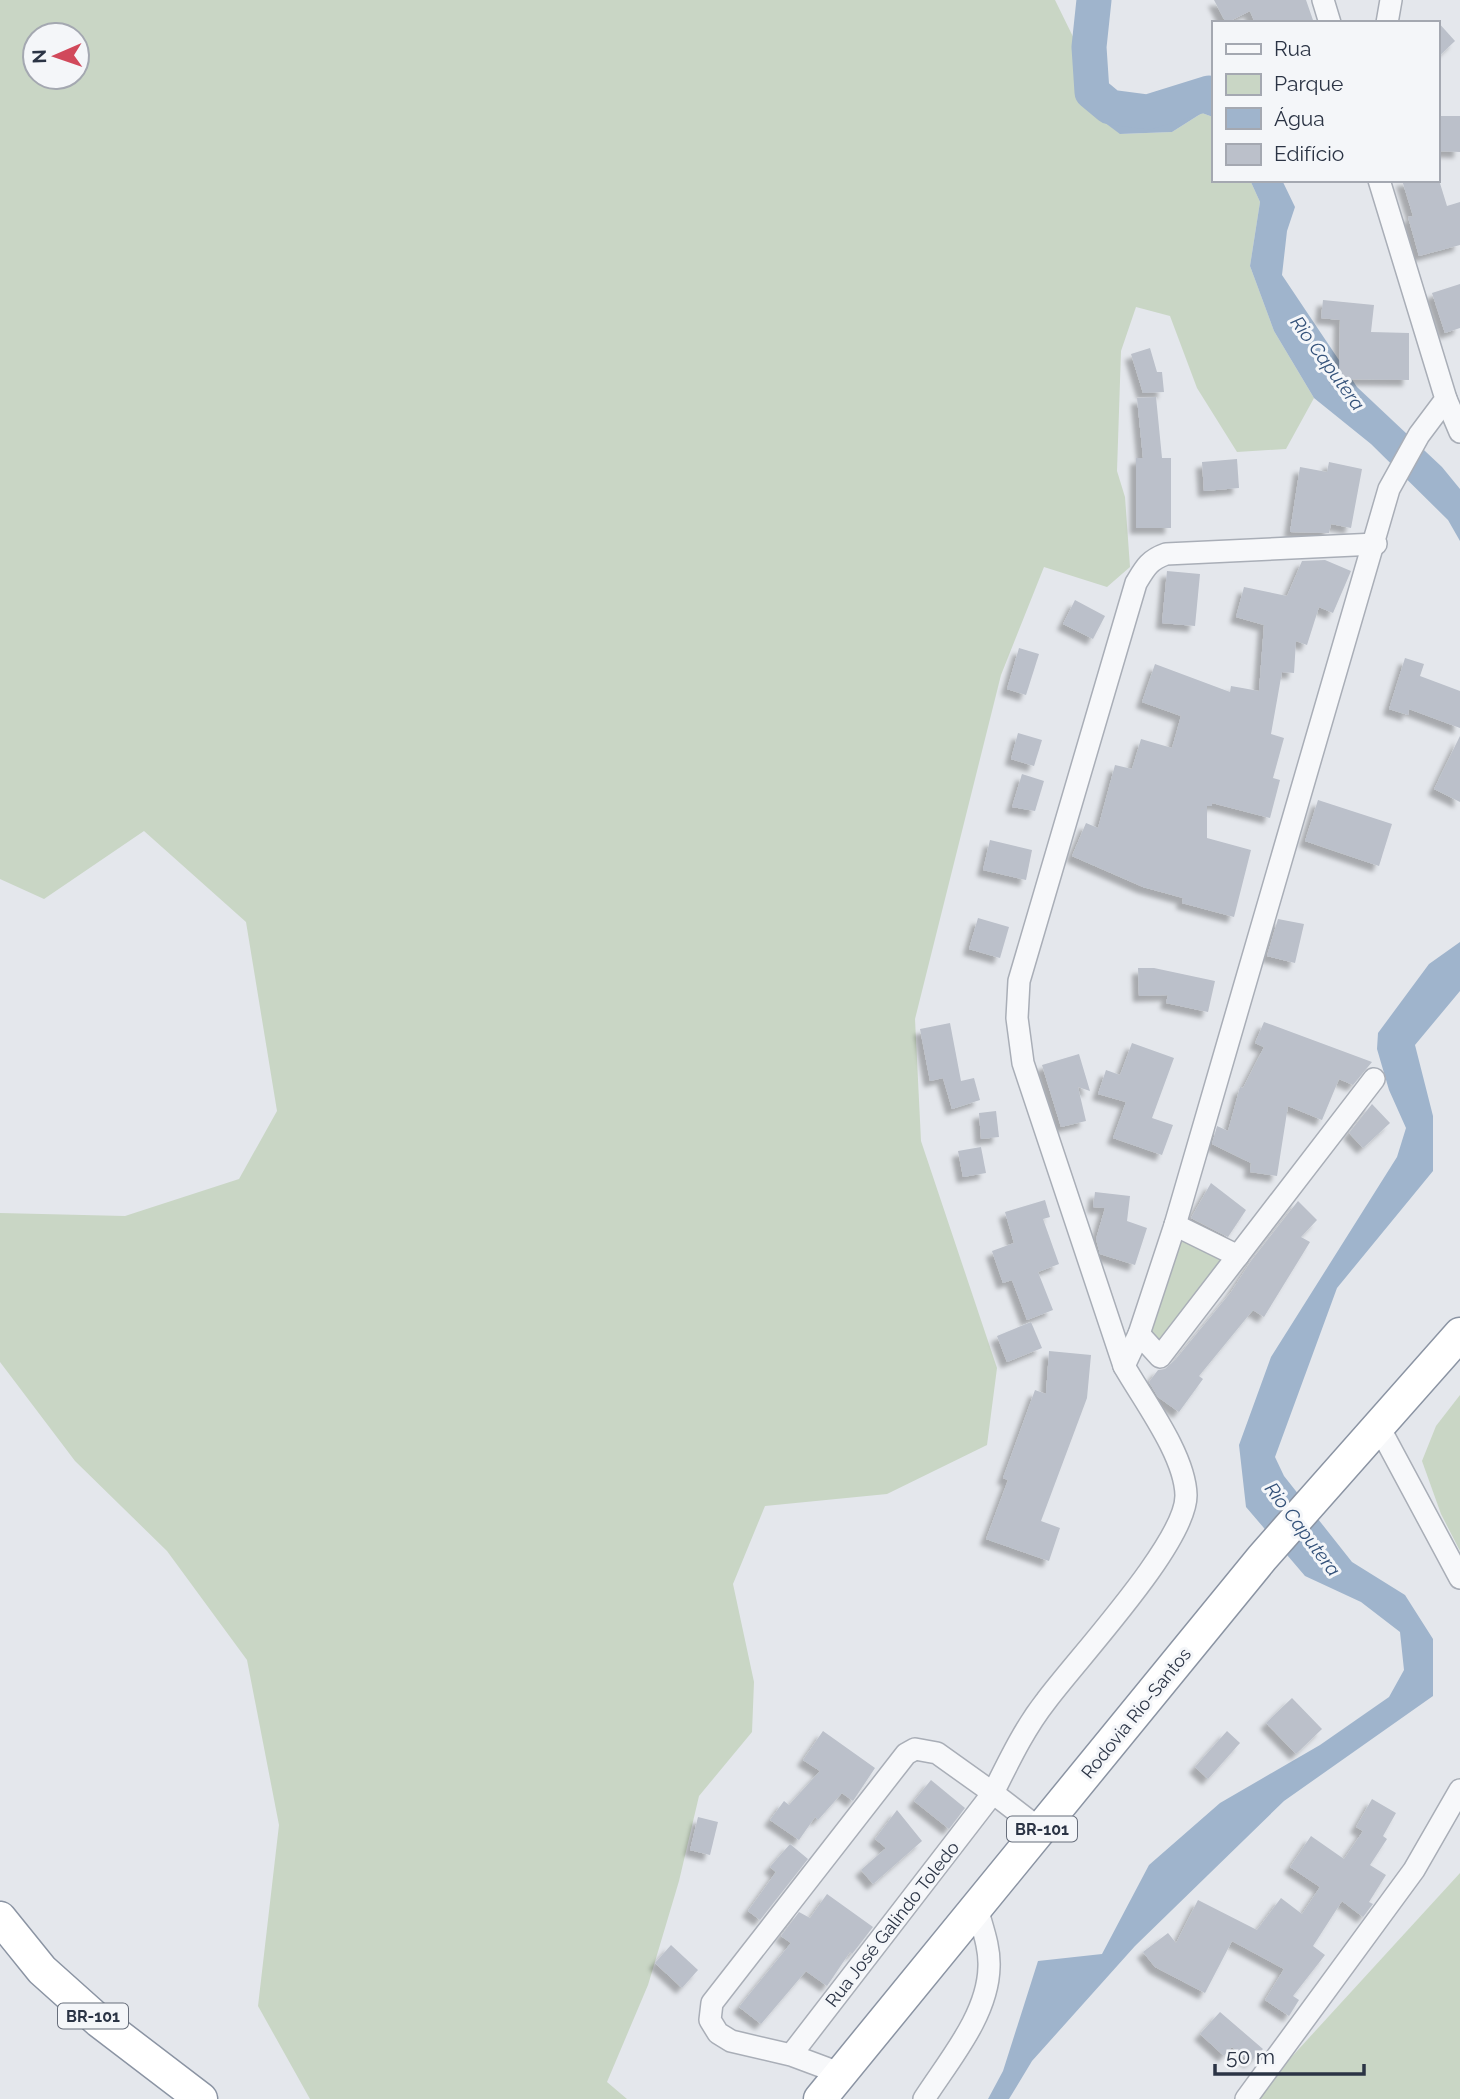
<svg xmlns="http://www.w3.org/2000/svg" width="1460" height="2099" font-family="Raleway,sans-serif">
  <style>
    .green { fill: #c9d6c5; fill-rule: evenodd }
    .water { fill: #9fb4cc }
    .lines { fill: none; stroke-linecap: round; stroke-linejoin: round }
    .river { stroke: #9fb4cc; stroke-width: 35 }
    .building { fill: #bbc0ca; filter: url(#shadow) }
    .minor-casing { stroke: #a9aeb7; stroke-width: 24 }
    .highway-casing { stroke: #8b94a3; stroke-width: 35 }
    .minor { stroke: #f7f8fa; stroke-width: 21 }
    .highway { stroke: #fff; stroke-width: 32 }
    .labels { text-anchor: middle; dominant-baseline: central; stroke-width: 6; stroke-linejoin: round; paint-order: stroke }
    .shield { fill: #f4f6f9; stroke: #676e7b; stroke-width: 2 }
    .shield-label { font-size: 16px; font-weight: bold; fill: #2b3445 }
    .street-label { font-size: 18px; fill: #2b3445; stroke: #f4f6f9 }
    .water-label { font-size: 19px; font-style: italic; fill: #34527a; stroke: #f4f6f9 }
  </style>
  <defs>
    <filter id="shadow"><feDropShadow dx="-6" dy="6" stdDeviation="2" flood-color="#0004"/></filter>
  </defs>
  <rect width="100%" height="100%" fill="#e4e7ec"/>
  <g class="green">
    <path d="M0,0H1055L1080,51L1085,108L1121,134L1172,132L1202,113L1213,117V180H1250L1260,202L1250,266L1274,331L1314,398L1286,449L1237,452L1197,388L1170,316L1136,307L1121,351L1117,471L1125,497L1130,567L1107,587L1044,567L1001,675L915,1019L921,1141L997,1368L987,1445L887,1494L765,1506L733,1584L754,1682L752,1732L699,1796L679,1881L648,1985L607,2082L627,2099H310L258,2006L279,1825L247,1660L167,1551L75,1461L0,1362V1213L125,1216L239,1179L277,1111L246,922L144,831L44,899L0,879ZM35,35H77V77H35Z"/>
    <path d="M1179,1231L1230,1257L1160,1350L1143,1334Z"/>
    <path d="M1460,1395V1551L1441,1514L1422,1461L1436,1426Z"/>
    <path d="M1460,1873V2099H1253Z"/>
  </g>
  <g class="water">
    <path d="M1201,80L1213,83V117L1202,113L1172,132L1120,134L1085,108L1092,92L1120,103L1142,97L1156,99L1184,90Z"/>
    <path d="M1250,180H1282L1295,207L1287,231L1282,275L1357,387L1442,467L1460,489V541L1448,520L1371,444L1314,398L1274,331L1250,266L1260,202Z"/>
    <path d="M1460,942V991L1415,1045L1433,1116V1171L1337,1288L1275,1457L1284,1476L1352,1562L1405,1595L1433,1639V1696L1284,1801L1135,1946L1032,2061L1009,2099H988L1003,2071L1038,1961L1102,1954L1149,1865L1220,1803L1320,1745L1389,1697L1404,1670L1400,1632L1361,1602L1305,1576L1246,1507L1239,1445L1271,1357L1397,1157L1406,1128L1389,1090L1377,1049L1378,1033L1429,964Z"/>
  </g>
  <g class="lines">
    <path class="river" d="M1094,0L1089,47L1092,92L1110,107L1148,112L1209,93L1213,98"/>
  </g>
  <g class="building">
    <path d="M1214,0H1306L1314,23H1255L1250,11L1226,23Z"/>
    <path d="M1437,21L1455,41L1437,58Z"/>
    <path d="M1437,116H1460V152L1437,151Z"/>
    <path d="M1402,180H1439L1447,206L1460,202V245L1419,256L1408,217L1413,216Z"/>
    <path d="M1460,284V328L1445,333L1432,293Z"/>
    <path d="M1323,300L1374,305L1371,332L1409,333V380L1339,379L1340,320L1321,318Z"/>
    <path d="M1150,348L1157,372H1162L1164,392L1143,393L1131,354Z"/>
    <path d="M1156,397L1162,458H1171V528H1136V458H1143L1137,398Z"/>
    <path d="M1237,459L1239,488L1204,491L1202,462Z"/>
    <path d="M1329,462L1362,469L1351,528L1331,524L1329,533L1290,532L1300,467L1327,472Z"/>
    <path d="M1325,560L1351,571L1333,613L1319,607L1307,645L1296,641L1294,673L1282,672L1271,734L1284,738L1273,778L1280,780L1270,818L1212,803V806H1207V838L1251,850L1234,917L1182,903L1183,898L1143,887L1072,856L1086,823L1098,828L1115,765L1132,769L1141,739L1172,748L1181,716L1142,702L1155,664L1230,692L1231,686L1259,691L1264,625L1236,617L1244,587L1287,596L1302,561Z"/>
    <path d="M1167,571L1200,574L1195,626L1162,623Z"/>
    <path d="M1075,600L1105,616L1093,639L1063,624Z"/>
    <path d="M1019,648L1039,654L1026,695L1007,689Z"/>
    <path d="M1405,658L1424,664L1420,676L1460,691V728L1409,709L1408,715L1389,709Z"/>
    <path d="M1018,733L1042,740L1034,766L1011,759Z"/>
    <path d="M1460,736V802L1434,789Z"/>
    <path d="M1022,774L1044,781L1035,811L1012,807Z"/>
    <path d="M1318,800L1392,824L1379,866L1305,841Z"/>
    <path d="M990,840L1032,850L1026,880L983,870Z"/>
    <path d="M978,918L1009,927L1000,958L969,949Z"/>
    <path d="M1278,919L1304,924L1295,963L1267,956Z"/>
    <path d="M1138,968H1154L1215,981L1208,1012L1166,1003L1168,995L1139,996Z"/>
    <path d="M1264,1022L1372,1062L1353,1085L1339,1079L1322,1120L1288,1106L1277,1176L1250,1172L1251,1163L1212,1144L1217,1126L1228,1131L1240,1087L1243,1088L1264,1047L1255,1043Z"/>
    <path d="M950,1023L961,1081L974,1078L980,1100L952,1109L943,1078L930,1081L920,1029Z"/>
    <path d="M1132,1043L1174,1058L1152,1118L1173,1125L1162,1155L1113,1138L1126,1102L1098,1094L1106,1070L1120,1075Z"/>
    <path d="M1079,1054L1090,1091L1078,1087L1086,1121L1061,1127L1042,1065Z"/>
    <path d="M1372,1104L1390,1123L1363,1148L1349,1133Z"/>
    <path d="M996,1111L999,1137L981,1139L979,1113Z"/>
    <path d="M981,1147L986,1173L963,1177L958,1151Z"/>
    <path d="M1211,1183L1246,1210L1228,1237L1191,1218Z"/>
    <path d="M1095,1192L1130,1196L1127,1221L1147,1228L1135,1265L1100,1254L1096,1239L1105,1208L1093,1207Z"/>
    <path d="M1045,1200L1050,1217L1043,1219L1059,1264L1038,1272L1053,1310L1027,1320L1012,1280L1003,1283L992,1251L1014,1243L1005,1212Z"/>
    <path d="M1298,1201L1317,1220L1301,1237L1310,1242L1264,1317L1253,1310L1199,1376L1203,1379L1179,1412L1158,1397L1149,1382L1158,1370L1165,1369L1176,1359L1231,1292L1251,1261Z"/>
    <path d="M1031,1322L1042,1348L1007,1362L997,1336Z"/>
    <path d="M1049,1351L1091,1355L1087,1398L1041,1521L1060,1528L1049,1561L986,1539L1008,1480L1003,1478L1035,1390L1046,1394Z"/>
    <path d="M1292,1698L1322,1729L1296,1754L1266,1723Z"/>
    <path d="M823,1731L875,1768L853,1801L842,1793L818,1820L815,1817L799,1840L770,1820L784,1801L789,1805L820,1771L803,1760Z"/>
    <path d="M1227,1731L1240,1743L1208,1779L1195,1767Z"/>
    <path d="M931,1780L965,1808L949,1829L914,1801Z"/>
    <path d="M1372,1799L1396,1813L1383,1836L1387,1839L1370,1865L1386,1875L1369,1902L1373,1904L1363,1917L1342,1901L1313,1946L1325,1955L1293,1996L1299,2000L1289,2016L1265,2000L1284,1969L1232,1941L1205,1993L1155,1967L1143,1952L1168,1933L1176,1943L1198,1900L1257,1930L1281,1898L1302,1914L1320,1887L1290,1867L1311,1836L1344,1859L1363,1831L1356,1827Z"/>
    <path d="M897,1810L922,1841L873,1884L861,1870L886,1848L875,1839Z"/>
    <path d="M698,1817L718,1822L710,1855L690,1850Z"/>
    <path d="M790,1844L808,1859L760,1920L748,1911L776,1872L770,1867Z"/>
    <path d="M827,1894L873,1927L852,1954L850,1952L827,1986L806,1971L761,2024L739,2007L791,1943L781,1936L799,1912L810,1918Z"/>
    <path d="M671,1945L698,1970L682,1988L655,1963Z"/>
    <path d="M1220,2012L1263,2049L1250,2062L1232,2047L1224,2056L1200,2034Z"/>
  </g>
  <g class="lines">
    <g class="minor-casing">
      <g id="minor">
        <path d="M1323,0L1330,23"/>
        <path d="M1387,23L1391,0"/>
        <path d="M1446,399L1460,432"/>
        <path d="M1175,1225L1238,1256"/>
        <path d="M1139,1334L1160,1357L1374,1079"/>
        <path d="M1124,1366L1023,1063L1017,1018L1019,981L1136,583C1145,568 1149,560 1166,554L1376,544"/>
        <path d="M1379,1427L1460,1578"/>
        <path d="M1041,1830L993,1793C1009,1761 1024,1729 1046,1701C1077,1659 1187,1542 1186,1495C1185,1455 1144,1401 1124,1366L1139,1334L1175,1225L1389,489L1419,435L1446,399L1379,180"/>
        <path d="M791,2055L993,1793L937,1753L915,1749L906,1754L712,2003L710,2020L718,2033L731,2041L791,2055L842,2074"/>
        <path d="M924,2099C949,2060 988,2015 989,1967C990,1947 982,1927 977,1908"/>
        <path d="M1246,2099L1414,1870L1460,1790"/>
      </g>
    </g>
    <g class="highway-casing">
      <g id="highway">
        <path d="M0,1918L42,1970L99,2021L201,2099"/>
        <path d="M820,2099L1262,1558L1460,1334"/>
      </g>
    </g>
    <use href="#minor" class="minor"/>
    <use href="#highway" class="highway"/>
  </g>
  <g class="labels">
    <g class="shield">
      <rect x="1007" y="1816.5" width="70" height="25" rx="5"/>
      <rect x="58" y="2003.5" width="70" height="25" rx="5"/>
    </g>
    <g class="shield-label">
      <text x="1042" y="1829">BR-101</text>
      <text x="93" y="2016">BR-101</text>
    </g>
    <g class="street-label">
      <text transform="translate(1136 1713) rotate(-51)">Rodovia Rio-Santos</text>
      <text transform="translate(892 1924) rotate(-52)">Rua José Galindo Toledo</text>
    </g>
    <g class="water-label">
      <text transform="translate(1328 363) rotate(54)">Rio Caputera</text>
      <text transform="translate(1303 1529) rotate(53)">Rio Caputera</text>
    </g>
  </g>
  <rect x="1212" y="21" width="228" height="161" fill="#f4f6f9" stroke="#a4a8b1" stroke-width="2"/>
  <rect x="1226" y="44" width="35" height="10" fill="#f7f8fa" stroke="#a4a8b1" stroke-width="2"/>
  <text x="1274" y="56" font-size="21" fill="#2b3445">Rua</text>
  <rect x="1226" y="74" width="35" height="21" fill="#c9d6c5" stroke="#a4a8b1" stroke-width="2"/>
  <text x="1274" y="91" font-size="21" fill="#2b3445">Parque</text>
  <rect x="1226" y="108" width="35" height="21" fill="#9fb4cc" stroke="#a4a8b1" stroke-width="2"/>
  <text x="1274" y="126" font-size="21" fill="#2b3445">Água</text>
  <rect x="1226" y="144" width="35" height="21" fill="#bbc0ca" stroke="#a4a8b1" stroke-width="2"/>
  <text x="1274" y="161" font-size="21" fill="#2b3445">Edifício</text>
  <g transform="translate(56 56) rotate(268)"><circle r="33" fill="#f4f6f9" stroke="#a4a8b1" stroke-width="2"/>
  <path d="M0-5L12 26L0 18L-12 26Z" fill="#d1495b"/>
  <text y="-10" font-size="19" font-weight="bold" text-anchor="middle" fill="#2b3445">N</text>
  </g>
  <path d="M1215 2064v10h149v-10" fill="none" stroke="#2b3445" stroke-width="3.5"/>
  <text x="1226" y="2064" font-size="21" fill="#2b3445" stroke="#f4f6f9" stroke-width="5" paint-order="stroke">50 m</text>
</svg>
